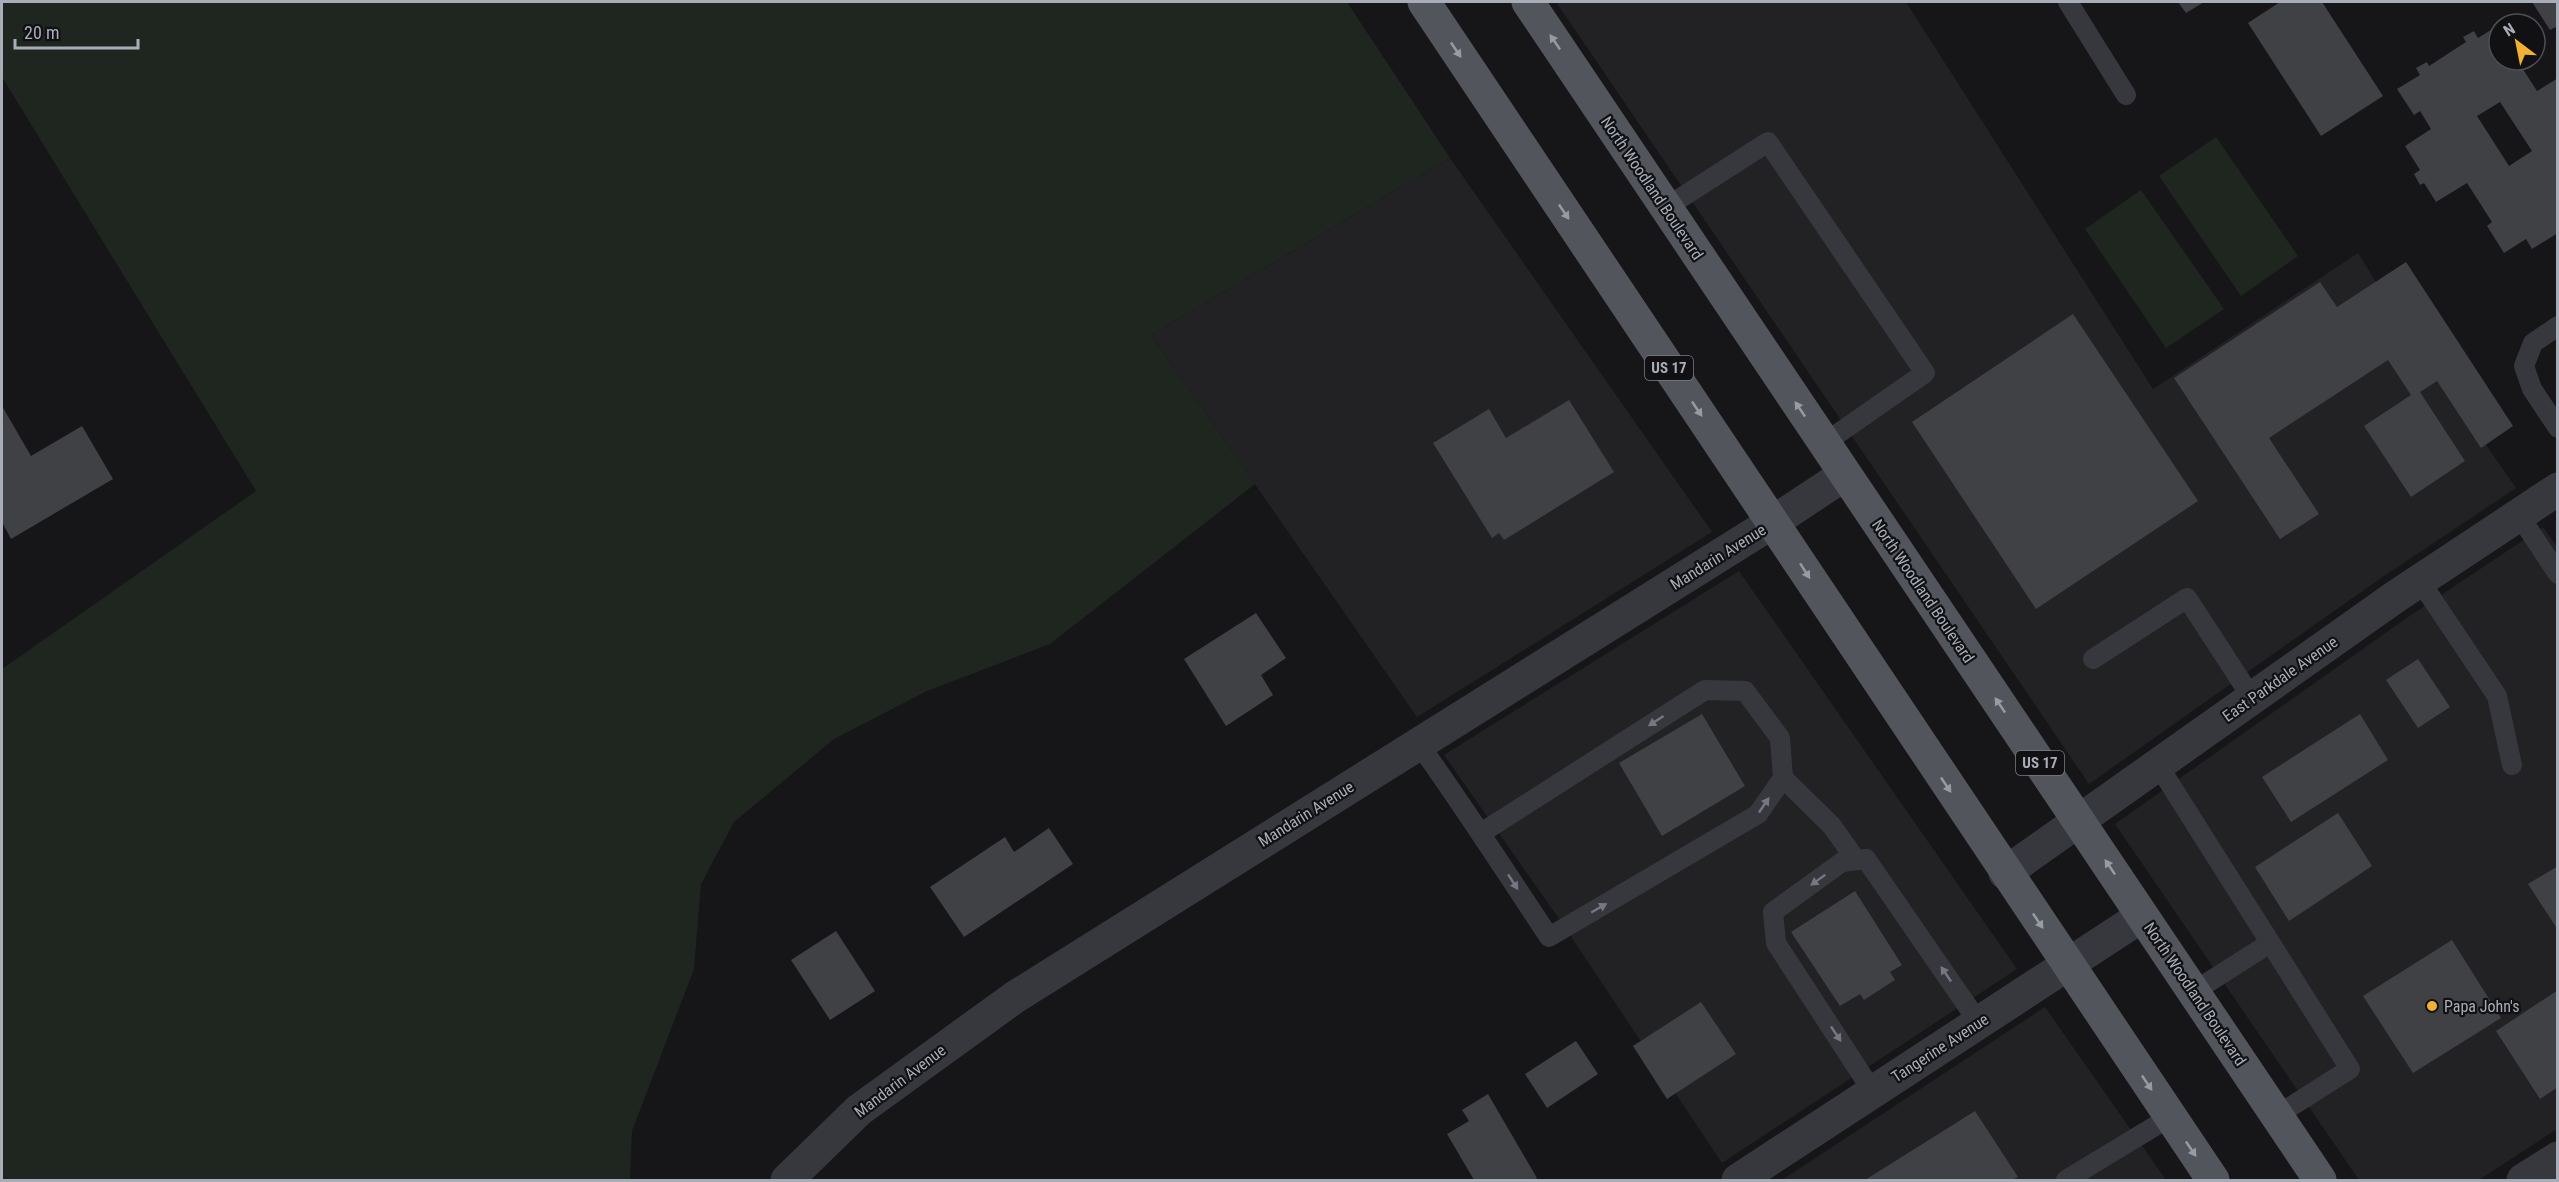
<svg xmlns="http://www.w3.org/2000/svg" width="2559" height="1182" font-family="'Roboto Condensed',sans-serif">
  <style>
    .built { fill: #222225 }
    .green { fill: #1e261f }
    .building { fill: #404145; fill-rule: evenodd }
    .lines { fill: none; stroke-linecap: round; stroke-linejoin: round }
    .service { stroke: #37383d; stroke-width: 20 }
    .minor { stroke: #37383d; stroke-width: 33 }
    .primary { stroke: #53555c; stroke-width: 33 }
    .oneway { fill: #979ba6 }
    .oneway2 { fill: #757881 }
    .poi-dot { fill: #f2b134; stroke: #111113; stroke-width: 2 }
    .labels { text-anchor: middle; dominant-baseline: central; stroke-width: 4.5; stroke-linejoin: round; paint-order: stroke }
    .shield { fill: #111113; stroke: #7b7e86; stroke-width: 1.5 }
    .shield-label { font-size: 15px; font-weight: bold; fill: #a8adb8 }
    .street-label { font-size: 16px; fill: #a8adb8; stroke: #111113 }
    .poi-label { font-size: 16px; fill: #a8adb8; stroke: #111113; text-anchor: start }
  </style>
  <rect width="100%" height="100%" fill="#161618"/>
  <g class="built">
    <path d="M1556,2H1906L2153,389L2358,253L2402,324L2516,488L2381,578L2089,784Z"/>
    <path d="M1450,158L1712,532L1417,717L1151,335Z"/>
    <path d="M2543,527L2558,548L2557,1129L2479,1180H2359L2115,824L2408,617Z"/>
    <path d="M1739,571L2017,969L1722,1163L1562,923L1444,755Z"/>
    <path d="M2045,1007L2166,1180H1782Z"/>
  </g>
  <g class="green">
    <path d="M2,2H1347L1450,158L1151,335L1255,484L1050,644L927,691L834,739L734,822L701,884L694,969L632,1131L630,1180H2V669L256,491L2,77Z"/>
    <path d="M2216,137L2298,256L2241,296L2159,176Z"/>
    <path d="M2141,190L2224,309L2166,348L2085,229Z"/>
  </g>
  <g class="building">
    <path d="M2178,2H2204L2186,13Z"/>
    <path d="M2280,2H2322L2383,96L2321,136L2248,23Z"/>
    <path d="M2532,2H2558V30L2556,27L2550,30Z"/>
    <path d="M2499,25V60H2517L2537,91L2558,78V233L2532,249L2526,239L2504,253L2487,226L2492,222L2467,183L2436,202L2424,183L2420,185L2414,174L2420,170L2405,146L2431,129L2420,111L2414,115L2397,89L2420,75L2416,68L2427,62L2429,66L2466,42L2463,37L2474,31L2478,38ZM2500,102L2532,151L2509,166L2477,116Z"/>
    <path d="M2406,262L2513,426L2481,448L2437,381L2420,392L2465,461L2411,497L2364,426L2411,395L2388,360L2269,438L2319,514L2280,539L2174,378L2320,282L2337,307Z"/>
    <path d="M2073,314L2198,501L2036,609L1912,422Z"/>
    <path d="M1569,400L1614,472L1504,540L1499,533L1492,538L1433,443L1489,409L1506,438Z"/>
    <path d="M2,406L31,456L82,426L113,479L11,539L2,522Z"/>
    <path d="M1256,613L1286,658L1261,675L1273,695L1226,726L1184,659Z"/>
    <path d="M2418,659L2450,707L2418,728L2386,680Z"/>
    <path d="M1702,714L1745,786L1662,836L1619,763Z"/>
    <path d="M2360,714L2388,760L2291,822L2262,777Z"/>
    <path d="M2338,813L2372,866L2289,921L2255,867Z"/>
    <path d="M1049,828L1073,864L964,937L930,887L1005,837L1014,852Z"/>
    <path d="M2558,866V930L2528,884Z"/>
    <path d="M1855,891L1902,965L1890,972L1895,980L1864,1000L1860,994L1840,1006L1791,932Z"/>
    <path d="M836,931L875,991L830,1020L791,960Z"/>
    <path d="M2452,940L2501,1018L2413,1073L2363,996Z"/>
    <path d="M2558,990V1087L2540,1099L2496,1031Z"/>
    <path d="M1701,1002L1736,1054L1667,1099L1633,1046Z"/>
    <path d="M1576,1041L1598,1074L1547,1108L1525,1074Z"/>
    <path d="M1488,1094L1537,1178L1534,1180H1474L1447,1134L1469,1121L1462,1110Z"/>
    <path d="M1975,1111L2018,1177L2012,1180H1865Z"/>
  </g>
  <g class="lines">
    <g class="service">
      <path d="M2068,2L2126,95"/>
      <path d="M1665,208L1768,142L1925,373L1823,444"/>
      <path d="M2558,326L2533,343L2524,366L2532,389L2558,428"/>
      <path d="M2519,515L2558,574"/>
      <path d="M2420,581L2497,696L2512,765"/>
      <path d="M2093,659L2187,598L2252,698"/>
      <path d="M1419,744C1464,807 1506,872 1549,937L1758,814L1783,778L1780,738L1745,691L1705,690L1481,833"/>
      <path d="M2158,765L2350,1069L2276,1116"/>
      <path d="M1783,778L1832,826L1856,860"/>
      <path d="M2193,992L2270,943"/>
      <path d="M1873,1092L1776,943L1773,912L1842,862L1866,859L1979,1023"/>
      <path d="M2066,1180L2170,1117"/>
    </g>
    <g class="minor">
      <path d="M2005,873L2395,597L2558,489"/>
      <path d="M787,1180L859,1110L1015,997L1773,522L1844,475"/>
      <path d="M1738,1180L2142,916"/>
      <path d="M2523,1180L2558,1158"/>
    </g>
    <g class="primary">
      <path d="M1424,2L2213,1180"/>
      <path d="M1528,2L2320,1180"/>
    </g>
  </g>
  <defs><path id="oneway-solid" d="M-6-.8H1V-3.2L6.5 0L1 3.2V.8H-6Z" transform="scale(1.5)"/></defs>
  <g class="oneway">
    <use href="#oneway-solid" transform="translate(1555 42) rotate(-124)"/>
    <use href="#oneway-solid" transform="translate(1456 50) rotate(56)"/>
    <use href="#oneway-solid" transform="translate(1564 212) rotate(56)"/>
    <use href="#oneway-solid" transform="translate(1697 409) rotate(56)"/>
    <use href="#oneway-solid" transform="translate(1800 409) rotate(-124)"/>
    <use href="#oneway-solid" transform="translate(1805 571) rotate(57)"/>
    <use href="#oneway-solid" transform="translate(2000 705) rotate(-124)"/>
    <use href="#oneway-solid" transform="translate(1946 785) rotate(56)"/>
    <use href="#oneway-solid" transform="translate(2110 867) rotate(-124)"/>
    <use href="#oneway-solid" transform="translate(2038 921) rotate(56)"/>
    <use href="#oneway-solid" transform="translate(2147 1083) rotate(56)"/>
    <use href="#oneway-solid" transform="translate(2191 1149) rotate(56)"/>
  </g>
  <g class="oneway2">
    <use href="#oneway-solid" transform="translate(1656 721) rotate(147)"/>
    <use href="#oneway-solid" transform="translate(1764 805) rotate(-56)"/>
    <use href="#oneway-solid" transform="translate(1818 880) rotate(144)"/>
    <use href="#oneway-solid" transform="translate(1513 882) rotate(57)"/>
    <use href="#oneway-solid" transform="translate(1599 908) rotate(-30)"/>
    <use href="#oneway-solid" transform="translate(1946 974) rotate(-124)"/>
    <use href="#oneway-solid" transform="translate(1836 1034) rotate(56)"/>
  </g>
  <circle class="poi-dot" cx="2432" cy="1006" r="6"/>
  <g class="labels">
    <g class="shield">
      <rect x="1645" y="356" width="48" height="24" rx="4.5"/>
      <rect x="2016" y="751" width="48" height="24" rx="4.5"/>
    </g>
    <g class="shield-label">
      <text x="1669" y="368">US 17</text>
      <text x="2040" y="763">US 17</text>
    </g>
    <g class="street-label">
      <text transform="translate(1652 188) rotate(56)">North Woodland Boulevard</text>
      <text transform="translate(1718 557) rotate(-32)">Mandarin Avenue</text>
      <text transform="translate(1923 591) rotate(56)">North Woodland Boulevard</text>
      <text transform="translate(2280 679) rotate(-35)">East Parkdale Avenue</text>
      <text transform="translate(1306 814) rotate(-32)">Mandarin Avenue</text>
      <text transform="translate(2195 994) rotate(56)">North Woodland Boulevard</text>
      <text transform="translate(1940 1048) rotate(-33)">Tangerine Avenue</text>
      <text transform="translate(900 1081) rotate(-37)">Mandarin Avenue</text>
    </g>
    <g class="poi-label">
      <text x="2444" y="1006">Papa John's</text>
    </g>
  </g>
  <rect width="2559" height="1182" fill="none" stroke="#a8adb8" stroke-width="6"/>
  <g transform="translate(2517 42) rotate(328)"><circle r="28" fill="#111113" stroke="#4d4f55" stroke-width="1.5"/>
  <path d="M0-4.5L10 22L0 15L-10 22Z" fill="#f2b134"/>
  <text y="-9" font-size="16" font-weight="bold" text-anchor="middle" fill="#a8adb8">N</text>
  </g>
  <path d="M15 39v9h123v-9" fill="none" stroke="#a8adb8" stroke-width="3"/>
  <text x="24" y="39" font-size="18" fill="#a8adb8" stroke="#111113" stroke-width="4.5" paint-order="stroke">20 m</text>
</svg>
